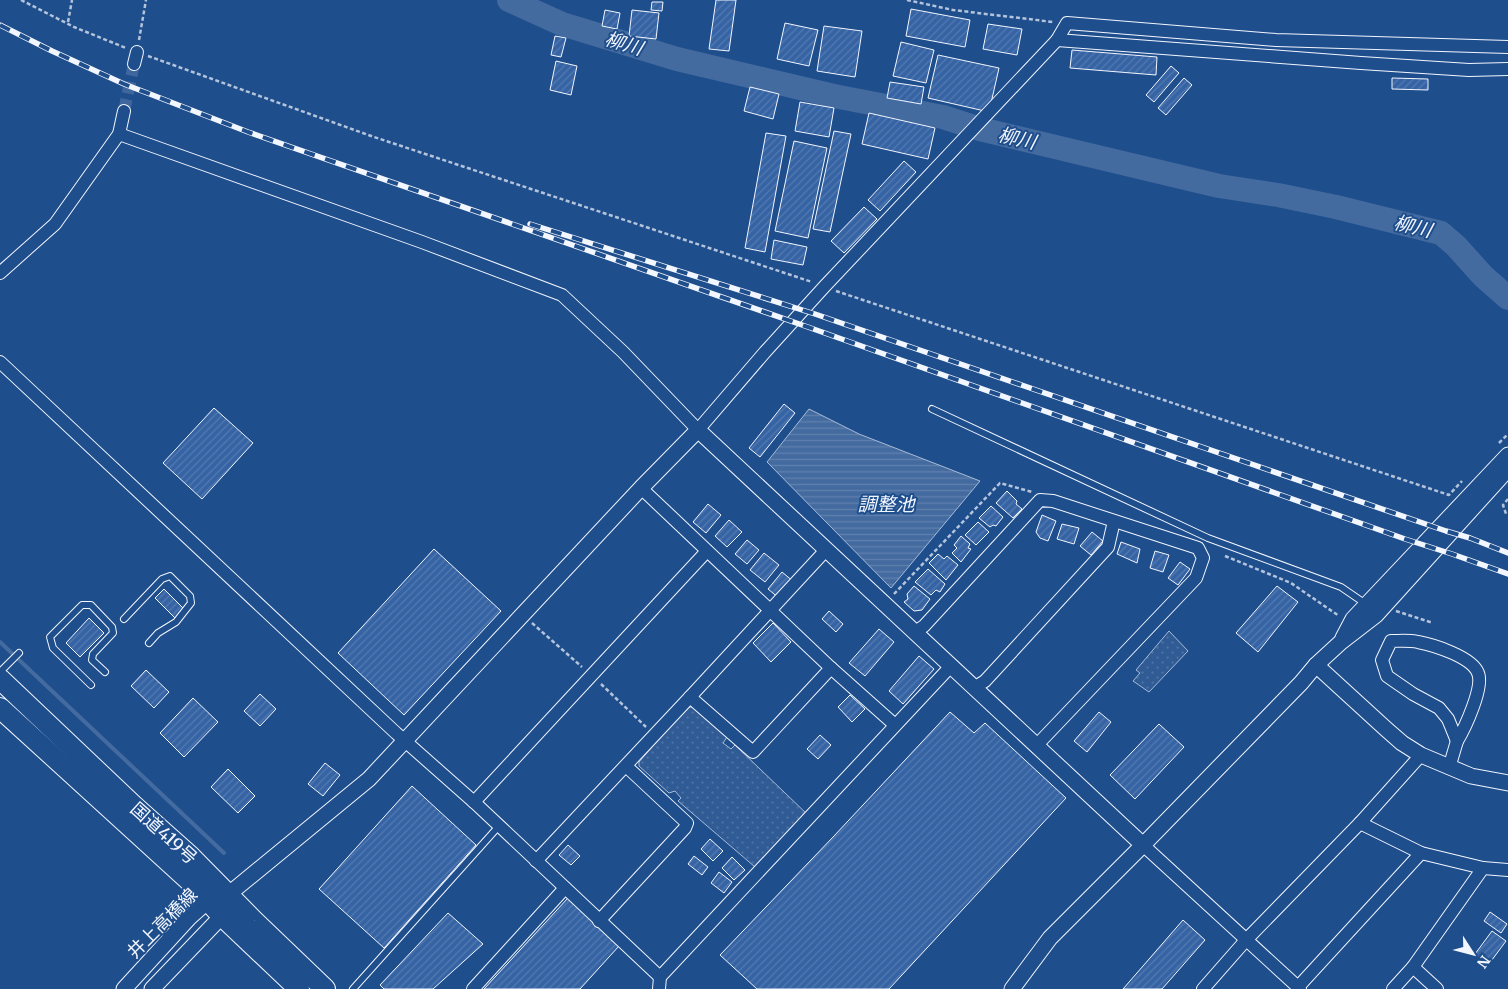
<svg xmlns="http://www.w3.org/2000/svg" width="1508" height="989" font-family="Merriweather,'Noto Sans JP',serif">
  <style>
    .park { fill: url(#park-dots); stroke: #a8bbd7 }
    .water { fill: url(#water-rules); stroke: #a8bbd7 }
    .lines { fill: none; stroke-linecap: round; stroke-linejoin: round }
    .stream { stroke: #446ba0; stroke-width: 4 }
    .river { stroke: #446ba0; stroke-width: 24 }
    .building { fill: url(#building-hatch); stroke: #f2f6ff }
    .minor-tunnel { stroke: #3f679d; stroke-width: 12; stroke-dasharray: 12 6; stroke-linecap: butt }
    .service-casing { stroke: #f2f6ff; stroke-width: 8 }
    .minor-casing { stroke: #f2f6ff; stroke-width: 14 }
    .tertiary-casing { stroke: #f2f6ff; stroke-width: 17 }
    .trunk-casing { stroke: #f2f6ff; stroke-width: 22 }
    .path { stroke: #b3c4dc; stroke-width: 2.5; stroke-dasharray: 4 2.5; stroke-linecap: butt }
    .service { stroke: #1f4e8c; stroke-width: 6 }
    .minor { stroke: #1f4e8c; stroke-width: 12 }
    .tertiary { stroke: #1f4e8c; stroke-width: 15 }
    .trunk { stroke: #1f4e8c; stroke-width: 20 }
    .rail-casing { stroke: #f2f6ff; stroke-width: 5.5 }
    .rail { stroke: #1f4e8c; stroke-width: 4; stroke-dasharray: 11; stroke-linecap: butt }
    .labels { text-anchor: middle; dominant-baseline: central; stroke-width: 4; stroke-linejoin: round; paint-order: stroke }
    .street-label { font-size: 18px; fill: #f2f6ff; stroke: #1f4e8c }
    .water-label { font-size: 19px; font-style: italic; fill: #f2f6ff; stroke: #1f4e8c }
  </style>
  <defs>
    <pattern id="park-dots" width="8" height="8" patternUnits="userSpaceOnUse" patternTransform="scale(1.25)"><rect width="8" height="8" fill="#305b95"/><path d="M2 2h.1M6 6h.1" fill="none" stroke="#4e73a5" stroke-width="1.8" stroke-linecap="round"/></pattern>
    <pattern id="water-rules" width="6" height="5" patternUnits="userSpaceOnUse" patternTransform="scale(1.25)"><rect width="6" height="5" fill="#446ba0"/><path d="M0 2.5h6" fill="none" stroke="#5f81ae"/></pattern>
    <pattern id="building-hatch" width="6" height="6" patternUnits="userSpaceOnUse" patternTransform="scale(1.25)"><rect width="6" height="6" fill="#3563a3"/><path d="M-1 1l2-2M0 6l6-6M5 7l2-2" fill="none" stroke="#537ab1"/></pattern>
  </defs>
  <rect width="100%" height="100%" fill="#1f4e8c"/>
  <g class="park">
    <path d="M1169,631L1188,651L1149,692L1133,681L1140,673L1136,670Z"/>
    <path d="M687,707H695L727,737L723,743L731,749L735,745L808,815L755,867L678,801L681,798L675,791L669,793L639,766V762Z"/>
  </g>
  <path class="water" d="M809,409L859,434L980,481L891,588L767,462Z"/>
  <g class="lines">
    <path class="stream" d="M0,642L224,853"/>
    <path class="river" d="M509,0L562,24L677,59L834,96L943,117L980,129L1219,186L1278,195L1336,207L1441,233L1456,246L1483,276L1508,298"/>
  </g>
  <g class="building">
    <path d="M716,0H736L729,51L709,49Z"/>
    <path d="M652,2H663L662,11L651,10Z"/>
    <path d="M911,9L970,20L965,47L906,36Z"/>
    <path d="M605,10L620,13L617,29L602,26Z"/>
    <path d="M632,10L659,13L656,39L629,36Z"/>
    <path d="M785,23L818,30L809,66L777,59Z"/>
    <path d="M988,24L1022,29L1017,55L983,49Z"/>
    <path d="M824,26L862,31L855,77L817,71Z"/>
    <path d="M555,36L566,38L561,57L551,55Z"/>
    <path d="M901,42L934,50L926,83L893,76Z"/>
    <path d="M1072,50L1157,57L1156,75L1070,68Z"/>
    <path d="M938,55L999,68L989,112L928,98Z"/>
    <path d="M556,61L577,66L571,95L550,90Z"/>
    <path d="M1171,66L1179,73L1154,102L1146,95Z"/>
    <path d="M1184,78L1192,85L1166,115L1158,108Z"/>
    <path d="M1392,78L1428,79V90L1392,89Z"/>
    <path d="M890,82L924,87L921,104L887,98Z"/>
    <path d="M750,87L779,94L773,119L744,111Z"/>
    <path d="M800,102L834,108L829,137L795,131Z"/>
    <path d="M869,113L935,128L928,159L862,144Z"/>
    <path d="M834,131L851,134L830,232L813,229Z"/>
    <path d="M766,133L786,136L765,252L745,248Z"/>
    <path d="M794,141L827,148L808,238L775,231Z"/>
    <path d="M904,161L916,172L880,211L868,200Z"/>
    <path d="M864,207L877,219L844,253L831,241Z"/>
    <path d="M774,240L807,247L803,265L771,259Z"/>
    <path d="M784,404L795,413L760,457L749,448Z"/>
    <path d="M214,408L253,443L202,499L163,463Z"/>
    <path d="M1007,491L1017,501L1016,504L1022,509L1013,518L996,503Z"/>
    <path d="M708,504L721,515L706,533L693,522Z"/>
    <path d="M991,506L1003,517L996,526L993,525L990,527L979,518Z"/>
    <path d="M1042,515L1056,521L1048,541L1040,538L1036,532Z"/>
    <path d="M729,520L742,532L727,547L715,536Z"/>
    <path d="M978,522L989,532L976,545L965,535Z"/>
    <path d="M1062,524L1079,528L1074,544L1057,539Z"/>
    <path d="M1092,532L1103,541L1091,555L1080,546Z"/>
    <path d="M961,536L970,544L968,548L971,549L961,562L952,553L957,548L954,545Z"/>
    <path d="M747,540L759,550L747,564L735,554Z"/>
    <path d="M1121,542L1140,549L1137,563L1117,554Z"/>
    <path d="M434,549L501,611L404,715L338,653Z"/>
    <path d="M1155,551L1169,555L1163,572L1150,568Z"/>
    <path d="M764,553L779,565L765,582L750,570Z"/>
    <path d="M938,554L944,559L947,556L958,565L946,580L929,563Z"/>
    <path d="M1180,562L1190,569L1178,585L1168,578Z"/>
    <path d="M928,569L945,584L940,592L936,590L931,595L915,582Z"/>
    <path d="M782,572L794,582L780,599L768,589Z"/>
    <path d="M914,586L930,599L922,610L914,611L904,602L908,599L907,594Z"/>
    <path d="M1277,586L1298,602L1258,652L1236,633Z"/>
    <path d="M164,589L184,609L175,618L155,598Z"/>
    <path d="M829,611L843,624L836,632L822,619Z"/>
    <path d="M89,618L104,633L80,657L66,643Z"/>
    <path d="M773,623L791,642L771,662L753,643Z"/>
    <path d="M879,629L894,642L865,676L849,663Z"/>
    <path d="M919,656L934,669L903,704L889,691Z"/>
    <path d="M146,670L169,692L154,708L131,686Z"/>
    <path d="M260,694L276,709L260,726L244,711Z"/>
    <path d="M850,695L865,709L852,722L838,707Z"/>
    <path d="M193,698L218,722L184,757L160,733Z"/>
    <path d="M950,712L974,733L985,723L1066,798L889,989H757L720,955L834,836Z"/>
    <path d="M1099,712L1111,722L1087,752L1074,741Z"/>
    <path d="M1159,724L1184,747L1135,799L1110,775Z"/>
    <path d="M820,735L831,745L818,759L807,749Z"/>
    <path d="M325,763L340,775L323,796L308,784Z"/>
    <path d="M228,769L255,796L238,813L211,787Z"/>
    <path d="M412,786L476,845L384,948L319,889Z"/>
    <path d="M710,839L723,851L713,861L701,849Z"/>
    <path d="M568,845L580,856L571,865L559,855Z"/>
    <path d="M694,856L708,867L702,875L688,864Z"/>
    <path d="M732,857L745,870L734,880L722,868Z"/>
    <path d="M719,872L732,882L724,893L711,883Z"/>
    <path d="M568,898L619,946L580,989H484Z"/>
    <path d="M1490,912L1507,924L1501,933L1484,921Z"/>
    <path d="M448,913L483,944L433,989H384L380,985Z"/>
    <path d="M1183,920L1205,940L1162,989H1123Z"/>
    <path d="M1492,931L1506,941L1489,964L1475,954Z"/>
  </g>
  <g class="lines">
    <path class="minor-tunnel" d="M124,111L134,64"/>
    <g class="service-casing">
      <g id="service">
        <path d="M932,409L1208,538L1341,587L1360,600L1365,606"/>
        <path d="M124,619L162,579L170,576L190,596L191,603L176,622L158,633L149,643"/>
        <path d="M0,672L19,653"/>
        <path d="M91,685L53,648L50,637L82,605H91L112,627L113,633L93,654L92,660L105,672"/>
        <path d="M353,989L499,826"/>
      </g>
    </g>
    <g class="minor-casing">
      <g id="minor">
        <path d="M1057,40L1361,63L1469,70L1508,69"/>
        <path d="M134,64L137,52"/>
        <path d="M119,134L422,242L562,295L623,352L698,430L765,352L824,287L1057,40L1067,23L1276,40L1508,47"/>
        <path d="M0,273L55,224L119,134L124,111"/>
        <path d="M0,362L396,733L474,802L660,977"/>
        <path d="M641,488L831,668L895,725"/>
        <path d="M915,632L924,626L1040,500L1053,501L1198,548L1203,558L1196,578L1036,746"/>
        <path d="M1391,641C1400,641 1409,640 1418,642C1434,645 1472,657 1478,673C1484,687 1465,728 1457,741L1448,719L1439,708L1413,694L1387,676L1382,660Z"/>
        <path d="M974,688L985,681L1108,547L1114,521"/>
        <path d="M690,697L753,752L831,668"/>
        <path d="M1449,768L1457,741"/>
        <path d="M474,802L707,551"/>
        <path d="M1360,823L1421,853L1483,868L1508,870"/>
        <path d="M1143,845L1300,989"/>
        <path d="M536,861L690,697L826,550"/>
        <path d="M599,921L685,828L687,823L626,766"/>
        <path d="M1413,967L1437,989"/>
        <path d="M1298,987L1421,853"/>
        <path d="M473,989L565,888"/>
        <path d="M659,989L660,977L951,666"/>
        <path d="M1203,989L1246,940L1360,823L1421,755"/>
        <path d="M1393,989L1413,967L1483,868"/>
      </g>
    </g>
    <g class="tertiary-casing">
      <g id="tertiary">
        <path d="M1343,638L1353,619L1508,455"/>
        <path d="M1316,665L1386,729L1402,743L1421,755L1471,776L1508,783"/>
        <path d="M124,989L189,918L208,901L229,894L369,779L641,488L698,430L1143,845"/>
        <path d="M152,989L222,916L224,908"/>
        <path d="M1012,989L1050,938L1143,845L1301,683L1316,665L1341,642L1376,615L1508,469"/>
      </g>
    </g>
    <g class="trunk-casing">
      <g id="trunk">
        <path d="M0,679L135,807L190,856L254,921L325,989"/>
        <path d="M0,708L191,882L222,916L299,989"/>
      </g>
    </g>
    <g class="path">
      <path d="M21,0L74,27L126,48"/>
      <path d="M907,0L953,10L1053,22"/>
      <path d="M68,22L72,0"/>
      <path d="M139,40L146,0"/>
      <path d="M148,56L374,137L812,282"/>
      <path d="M836,291L1449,495L1462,481"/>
      <path d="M1499,443L1508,434"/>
      <path d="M1508,499L1503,505L1506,514H1508"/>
      <path d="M1225,556L1291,583L1339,616"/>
      <path d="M894,594L1000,483L1032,492"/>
      <path d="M1396,611L1433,623"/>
      <path d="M532,623L582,667"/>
      <path d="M601,684L646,727"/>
    </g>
    <use href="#service" class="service"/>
    <use href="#minor" class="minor"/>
    <use href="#tertiary" class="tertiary"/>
    <use href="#trunk" class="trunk"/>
    <g class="rail-casing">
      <g id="rail">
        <path d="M0,25L52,51L124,84L248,132L805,326L1405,539L1452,554L1508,574"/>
        <path d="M530,224L815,314L1446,531L1470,538L1508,553"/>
      </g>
    </g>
    <use href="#rail" class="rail"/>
  </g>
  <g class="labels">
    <g class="street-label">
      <text transform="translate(164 833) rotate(42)">国道419号</text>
      <text transform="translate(162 923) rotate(-45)">井上高橋線</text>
    </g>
    <g class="water-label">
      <text transform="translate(624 43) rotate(17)">柳川</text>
      <text transform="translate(1017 138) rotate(13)">柳川</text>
      <text transform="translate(1413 226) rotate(14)">柳川</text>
      <text x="886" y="504">調整池</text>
    </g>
  </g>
  <g transform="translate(1473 954) rotate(126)" stroke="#1f4e8c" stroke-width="4" paint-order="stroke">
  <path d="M0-4L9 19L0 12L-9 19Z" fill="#f2f6ff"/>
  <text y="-8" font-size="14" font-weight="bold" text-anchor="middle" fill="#f2f6ff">N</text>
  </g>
</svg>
